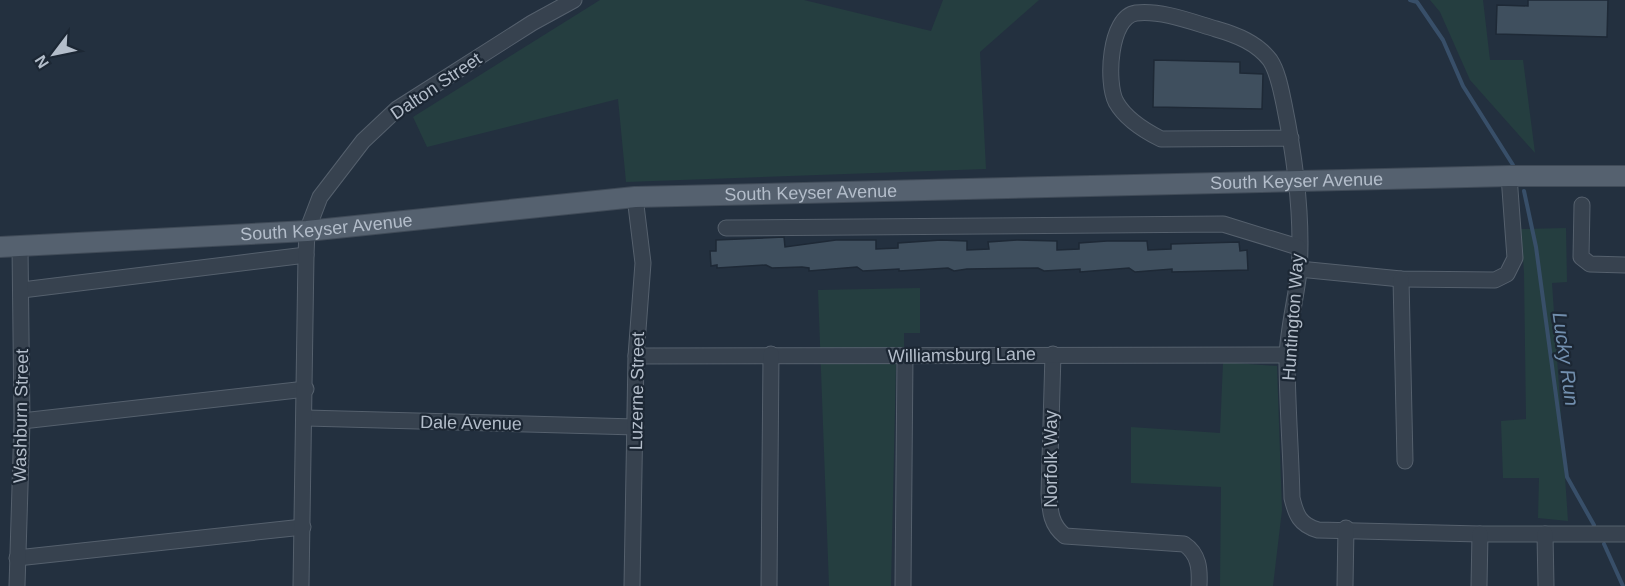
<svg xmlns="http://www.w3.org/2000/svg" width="1625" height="586" font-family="Arial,sans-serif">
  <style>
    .green { fill: #253e40 }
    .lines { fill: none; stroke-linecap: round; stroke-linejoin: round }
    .stream { stroke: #384f69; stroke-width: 4 }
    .building { fill: #3f4f5e; stroke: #1e2936; stroke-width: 1.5 }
    .minor-casing { stroke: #55606d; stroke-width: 17 }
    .major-casing { stroke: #404b58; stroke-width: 22 }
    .minor { stroke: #37424f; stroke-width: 15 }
    .major { stroke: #55616f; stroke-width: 20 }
    .labels { text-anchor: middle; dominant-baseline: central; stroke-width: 4.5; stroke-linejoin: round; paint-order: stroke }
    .street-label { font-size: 18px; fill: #b3bdca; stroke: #1c2734 }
    .water-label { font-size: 20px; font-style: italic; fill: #728fae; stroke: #1c2734 }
  </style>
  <rect width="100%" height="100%" fill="#23303f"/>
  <g class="green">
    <path d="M600,0H804L931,31L943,0H1039L980,52L986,169L626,182L618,99L427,147L413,117Z"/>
    <path d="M1430,0H1483L1490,60H1523L1535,153L1470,80L1440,12Z"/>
    <path d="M1566,228L1567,282L1552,283L1568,521L1538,518L1539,478H1503L1501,421L1526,419L1524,273L1521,229Z"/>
    <path d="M920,288V333H904V351L896,363L891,586H829L818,290Z"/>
    <path d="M1223,362L1277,366L1282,510L1273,586H1220L1221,487L1131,483V427L1220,433Z"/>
  </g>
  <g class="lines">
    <g class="stream">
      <path d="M1410,0L1417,2L1443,40L1463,86L1513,165"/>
      <path d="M1524,191L1536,247L1567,477L1594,525"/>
      <path d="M1604,544L1623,586"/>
    </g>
  </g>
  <g class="building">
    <path d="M1528,0H1608L1607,37L1496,34L1497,5L1528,6Z"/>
    <path d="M1154,60L1240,62V73L1263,74L1262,109L1153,107Z"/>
    <path d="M784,237L785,247L836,240H876V249L898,248V243L941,240L967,241V250L989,249L988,242L1017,240L1057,241V250L1079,249V243L1107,241H1147L1148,250L1171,249V244L1239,242L1240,251L1247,250L1248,270L1172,272V269L1135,272L1129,268L1080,272V269L1044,271L1038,268L967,269L954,271L948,268L899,271V269L863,271L857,267L809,271V268L802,267L772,268L766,265L717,268V265L711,266L710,251H716V240Z"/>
  </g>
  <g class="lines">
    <g class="minor-casing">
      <g id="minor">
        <path d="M1291,138L1161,139C1145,131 1125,118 1116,102C1106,83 1109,17 1136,13C1162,10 1192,22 1216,29C1237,35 1257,43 1270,60C1278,72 1281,90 1284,104C1295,158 1303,215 1299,271C1296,299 1288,328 1287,357C1287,403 1291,451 1292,498C1296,515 1300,525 1318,530L1480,534H1625"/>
        <path d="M1582,205L1581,257L1590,264L1625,265"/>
        <path d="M726,228L1223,224L1298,247"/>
        <path d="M1299,269L1401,279L1495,280L1507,274L1515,258L1509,176"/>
        <path d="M1401,279L1405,461"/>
        <path d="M22,290L306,255"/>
        <path d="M1053,354L1049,494C1050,512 1051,525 1065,536L1184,544C1199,554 1200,569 1199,586"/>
        <path d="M636,356L1287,355"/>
        <path d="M306,418L636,427"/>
        <path d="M22,421L306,389"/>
        <path d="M1545,534L1546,586"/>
        <path d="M17,558L303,527"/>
        <path d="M17,586L22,421L20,247"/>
        <path d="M301,586L306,255L307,231L320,197L363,141L397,109L532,23L574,0"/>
        <path d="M632,586L636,356L643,263L635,197"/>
        <path d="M769,586L771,354"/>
        <path d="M903,586L905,356"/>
        <path d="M1345,586L1346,528"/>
        <path d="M1479,586L1480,534"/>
      </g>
    </g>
    <g class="major-casing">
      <g id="major">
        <path id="s1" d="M0,247L307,231L635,197L1509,176H1625"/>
      </g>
    </g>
    <use href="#minor" class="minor"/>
    <use href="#major" class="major"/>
  </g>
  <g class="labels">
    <g class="street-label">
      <text transform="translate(436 86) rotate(-34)">Dalton Street</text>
      <text stroke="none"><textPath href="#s1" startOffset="1299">South Keyser Avenue</textPath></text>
      <text stroke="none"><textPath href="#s1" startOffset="813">South Keyser Avenue</textPath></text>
      <text stroke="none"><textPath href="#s1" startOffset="327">South Keyser Avenue</textPath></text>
      <text transform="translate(1293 317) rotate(-86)">Huntington Way</text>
      <text transform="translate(962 355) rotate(-1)">Williamsburg Lane</text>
      <text transform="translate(637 391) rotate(-89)">Luzerne Street</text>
      <text transform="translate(21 416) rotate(-89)">Washburn Street</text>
      <text transform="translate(471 423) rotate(1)">Dale Avenue</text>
      <text transform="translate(1051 459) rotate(-90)">Norfolk Way</text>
    </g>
    <g class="water-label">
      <text transform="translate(1566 359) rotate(82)">Lucky Run</text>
    </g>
  </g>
  <g transform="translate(54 54) rotate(238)" stroke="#1c2734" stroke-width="4.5" paint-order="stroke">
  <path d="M0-4.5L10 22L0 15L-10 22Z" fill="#b3bdca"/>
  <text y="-9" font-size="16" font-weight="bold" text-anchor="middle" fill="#b3bdca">N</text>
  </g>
</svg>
